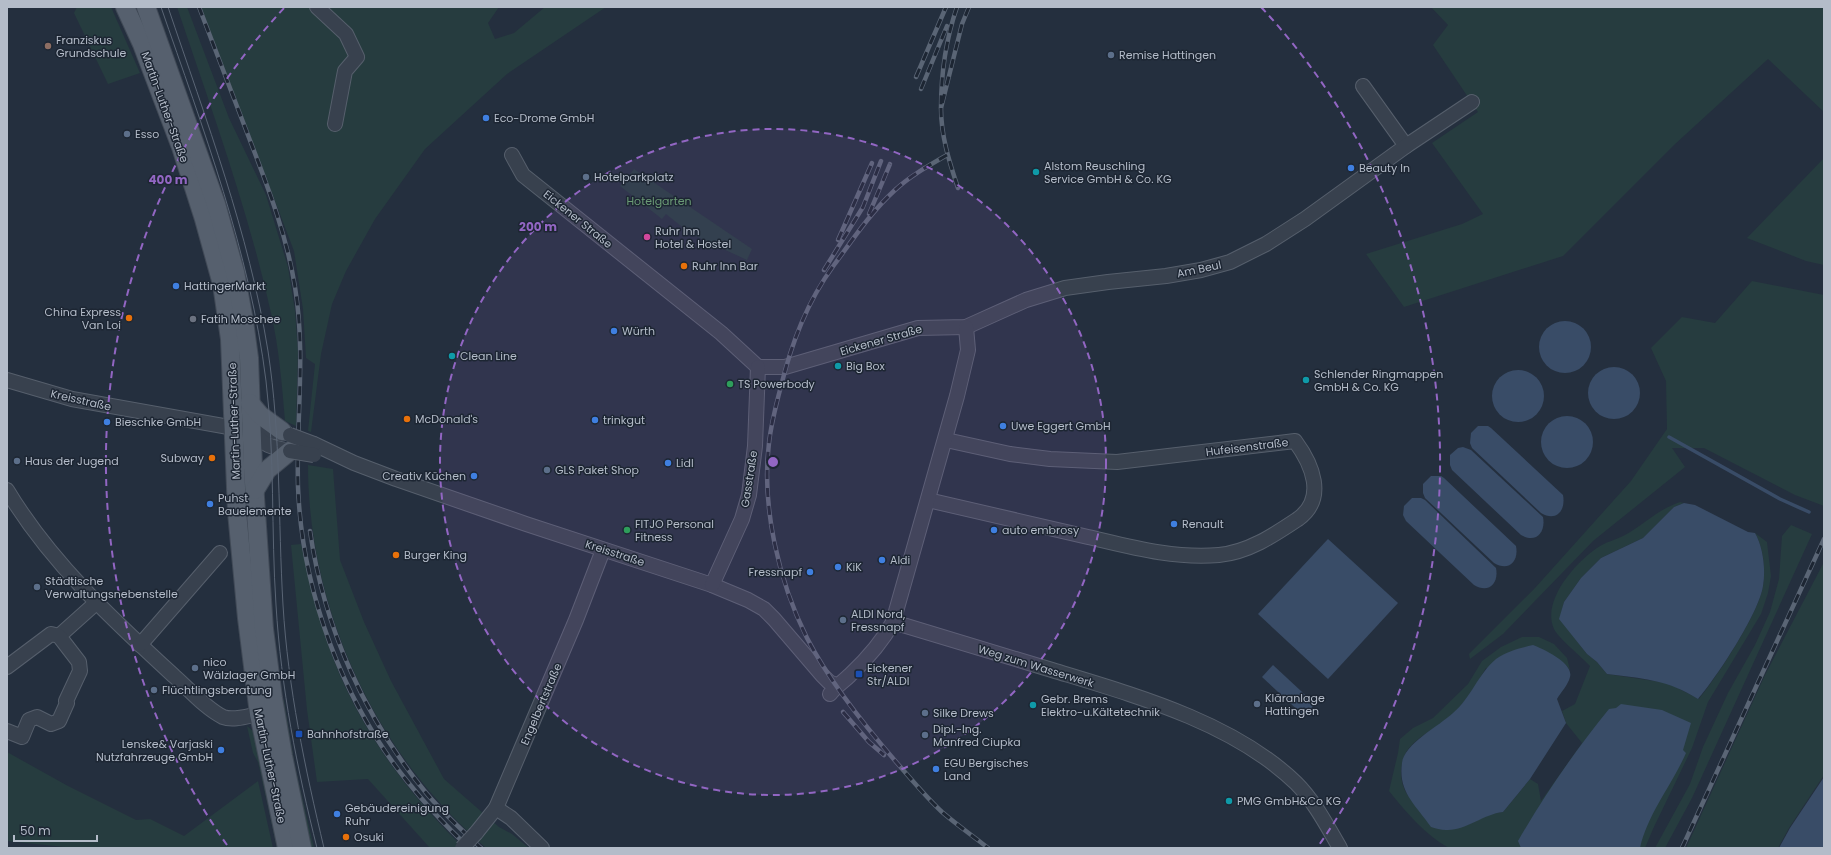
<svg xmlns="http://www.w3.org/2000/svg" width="1831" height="855" font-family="Poppins,sans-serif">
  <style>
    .green { fill: #263c3f }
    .water { fill: #394c67 }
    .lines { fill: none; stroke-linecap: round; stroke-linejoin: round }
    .stream { stroke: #394c67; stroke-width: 3.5 }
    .minor-casing { stroke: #565f6c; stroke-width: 16 }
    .major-casing { stroke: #414a57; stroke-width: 20 }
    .minor { stroke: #38414e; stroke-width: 14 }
    .major { stroke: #56606e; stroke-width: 18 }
    .tram { stroke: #5a6575; stroke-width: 1 }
    .rail-casing { stroke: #5a6575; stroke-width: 4.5 }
    .rail { stroke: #1d2633; stroke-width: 3; stroke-dasharray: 9; stroke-linecap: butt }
    .minor-bridge-casing { stroke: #565f6c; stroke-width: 16; stroke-linecap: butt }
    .minor-bridge { stroke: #38414e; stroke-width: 14 }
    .ring { fill: none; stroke: #9266c3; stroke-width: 2; stroke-dasharray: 7 5 }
    .education-dot { fill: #8d6e63; stroke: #1d2633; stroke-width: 1.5 }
    .service-dot { fill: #5c6f8a; stroke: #1d2633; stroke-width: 1.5 }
    .shop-dot { fill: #3f7fe0; stroke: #1d2633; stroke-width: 1.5 }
    .culture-dot { fill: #0f9aa8; stroke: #1d2633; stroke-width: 1.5 }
    .hotel-dot { fill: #d1479c; stroke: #1d2633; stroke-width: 1.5 }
    .food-dot { fill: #e8710a; stroke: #1d2633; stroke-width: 1.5 }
    .worship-dot { fill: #6b7280; stroke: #1d2633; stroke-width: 1.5 }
    .leisure-dot { fill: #2e9e5b; stroke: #1d2633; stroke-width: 1.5 }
    .transit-dot { fill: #1a4fb4; stroke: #1d2633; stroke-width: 1.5 }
    .labels { text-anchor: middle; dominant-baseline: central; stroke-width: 3; stroke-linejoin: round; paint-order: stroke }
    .poi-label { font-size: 11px; fill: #b4bcc9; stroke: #1d2633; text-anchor: start }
    .street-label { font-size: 11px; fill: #b4bcc9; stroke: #1d2633 }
    .park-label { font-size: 11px; fill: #6b9a76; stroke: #1d2633 }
    .centre { fill: #9266c3; stroke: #1d2633; stroke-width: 2 }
    .ring-label { font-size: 12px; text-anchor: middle; font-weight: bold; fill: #9266c3; stroke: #1d2633; stroke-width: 3; stroke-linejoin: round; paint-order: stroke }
  </style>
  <rect width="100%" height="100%" fill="#242f3e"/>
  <g class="green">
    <path d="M77,7H111L140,73L108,84L74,13Z"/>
    <path d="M177,7H187L229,118L266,195L288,267L295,311L298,352L296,426L285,421C282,385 279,348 271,313C248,209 211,108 177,7Z"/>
    <path d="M201,7H499L488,23L495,39L514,33L545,7H606L507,74L425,149L375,219L346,271L332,304L321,354L311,432L308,431L315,364L306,358L303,309L294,251Z"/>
    <path d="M1431,7H1824V112L1768,59L1674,145L1563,256L1404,307L1366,254L1462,224L1483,214L1432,143L1478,112L1433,45L1448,25Z"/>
    <path d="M1824,158V265L1806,261L1747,238Z"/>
    <path d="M634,169L752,249L747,260L691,234L666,214L662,219L620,186Z"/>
    <path d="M1752,281L1824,295V506L1795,495L1704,448H1672L1685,467L1593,541L1503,634L1470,659L1469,654L1535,588L1631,481L1667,429L1666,381L1651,348L1682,317L1715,323Z"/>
    <path d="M308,465L333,469L340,560L364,622L391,681L444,779L499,827L512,834L529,848H486C467,831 449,814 432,794C355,705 308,584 308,465Z"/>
    <path d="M1680,502L1684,503L1674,507L1643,538L1601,558L1581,578L1564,602L1560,619L1587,654L1597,662L1607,674L1668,683L1699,699C1717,677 1759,613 1763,586C1766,569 1763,547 1755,533L1767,542L1771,576L1768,593L1761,614L1708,702L1692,748L1653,829L1645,848H1449C1425,835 1406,812 1389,791L1398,753L1400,739L1413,728L1433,718L1468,684L1482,661L1501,647L1522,637H1539L1554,644L1567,658L1570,670L1565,664L1486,668C1477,683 1468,699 1455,712C1441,725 1421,734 1409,748C1404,754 1402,762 1401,770C1400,807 1434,815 1462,827L1492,813L1503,812L1530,779L1538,784L1541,801L1582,743L1566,723L1562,711L1575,704L1590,666C1582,657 1558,638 1554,629C1541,601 1576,562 1597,548C1605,542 1616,540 1625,535C1645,524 1657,510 1680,502Z"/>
    <path d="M1791,525L1812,534L1692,798L1665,848H1655L1690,784L1703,747L1728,693L1755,645L1770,612L1779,579L1782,536Z"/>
    <path d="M301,544C310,585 320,625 335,663C363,734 410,796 464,848H430L368,779L317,782L307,710L291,545Z"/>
    <path d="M1824,562V775L1789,828L1778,848H1686L1765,675Z"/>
    <path d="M284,700L295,766L314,848H309L279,701Z"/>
    <path d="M247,726L254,732L280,848H277L258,762L253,753Z"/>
    <path d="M7,752L68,786L136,820L150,819L184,836L258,781L273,848H74L7,841Z"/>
  </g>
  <g class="water">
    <circle cx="1565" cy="347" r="26"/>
    <circle cx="1614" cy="393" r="26"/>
    <circle cx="1518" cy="396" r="26"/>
    <circle cx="1567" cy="442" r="26"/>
    <path d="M1478,426H1488L1491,428L1563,495C1566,511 1556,522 1541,513L1472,448L1470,443L1471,433Z"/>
    <path d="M1463,447L1471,450L1543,517C1546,532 1536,544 1521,535L1452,470L1450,465V455L1458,448Z"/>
    <path d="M1431,476H1441L1444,478L1516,546C1519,561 1509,572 1494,563L1425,498L1423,493V484Z"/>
    <path d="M1412,498H1421L1425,500L1496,568C1499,583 1489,594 1474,585L1406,521L1403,515L1404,506Z"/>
    <path d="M1684,503L1695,505L1748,532L1755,533C1763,547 1766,569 1763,586C1759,613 1717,677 1698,699C1669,680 1641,678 1607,674L1597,662L1587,654L1559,619L1564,602L1581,578L1601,558L1643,538L1674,507Z"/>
    <path d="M1328,539L1398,603L1328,679L1258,614Z"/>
    <path d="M1533,645C1543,649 1574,663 1570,677C1568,685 1561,692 1557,699L1566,723L1530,779L1503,812C1483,814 1466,831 1446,830C1441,830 1435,828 1431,827C1415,804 1398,792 1402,763C1404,744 1439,726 1453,713C1471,698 1478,674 1496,659C1507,651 1520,648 1533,645Z"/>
    <path d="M1273,665L1315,704L1304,716L1262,677Z"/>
    <path d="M1621,704L1662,710L1691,723L1683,750L1686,753C1672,785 1648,813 1640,848H1521L1518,841C1545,794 1575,751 1609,709L1616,708Z"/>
    <path d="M1824,777V848H1779L1790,828Z"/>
  </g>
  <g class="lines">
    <path class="stream" d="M1669,437L1780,499L1809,512"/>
    <g class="minor-casing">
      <g id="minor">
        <path d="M317,7L346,34L357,57L345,71L335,124"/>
        <path d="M1363,86L1406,146"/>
        <path d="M512,155L523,175L721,333L758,367H785L918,328L966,327L1026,300L1065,288L1108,282L1166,276L1201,270L1230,262L1266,244L1305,219L1406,146L1472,102"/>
        <path d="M7,380L72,399L251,431C259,432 281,431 286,433"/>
        <path d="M251,431C265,446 270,447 290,451"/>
        <path d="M314,444L354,463L396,479L526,524L712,585L748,600L764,609L774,619L822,675L829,682L836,685"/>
        <path d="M7,490C50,562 113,620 174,676C189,689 205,708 223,717C233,721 248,716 259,714"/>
        <path d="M928,500C982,512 1035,525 1088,537C1131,547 1174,559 1219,555C1249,552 1274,535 1298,519C1327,498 1312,464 1295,441L1117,462L1050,459L1010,454L946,440"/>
        <path d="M712,585L742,519L749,495L755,446L758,367"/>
        <path d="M893,622C946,638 999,654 1052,670C1134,695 1233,722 1296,783C1315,802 1327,826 1340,848"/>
        <path d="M59,636L97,602"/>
        <path d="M140,645L220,553"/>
        <path d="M7,667L51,634L59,636L79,662L80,671L66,701L67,703L59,721L51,724L37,717L29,720L22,737L7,731"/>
        <path d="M830,694C836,686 843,682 850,675C867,659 882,642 893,622L957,396L968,350L966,327"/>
        <path d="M496,808L511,818L542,848"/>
        <path d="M476,833L496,808L576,620L603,550"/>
      </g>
    </g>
    <g class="major-casing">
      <g id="major">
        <path d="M125,7L142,44L181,147L204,219L222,284L230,339L237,512L247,618L259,714L287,848"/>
        <path d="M146,7L216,204L235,272L244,321L249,358L253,468L264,629L273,698L283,756L302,848"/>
        <path d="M250,403L260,415L282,431"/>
        <path d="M255,490L267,470L290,451"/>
      </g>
    </g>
    <use href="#minor" class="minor"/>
    <use href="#major" class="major"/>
    <g class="tram">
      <path d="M161,7C203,129 250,252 266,381C275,456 271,531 276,605C281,688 297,768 317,848"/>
      <path d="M168,7C206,120 249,233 268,351C281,436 278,520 283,605C288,688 305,768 324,848"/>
    </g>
    <g class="rail-casing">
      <g id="rail">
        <path d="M199,7C216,52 234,98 251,143C269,190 287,237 295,287C306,354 296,419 298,487C302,591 342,700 407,781C426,805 447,827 469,848"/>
        <path d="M957,7C946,39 941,74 941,108L962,24L969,7"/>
        <path d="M916,77L946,7"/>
        <path d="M921,89L947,26"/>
        <path d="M941,108C941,136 949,161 958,188"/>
        <path d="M947,155C928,166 910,176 895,190C871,212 853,239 834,265C807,302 792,342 781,386C776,405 771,424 769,443C761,506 779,582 807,638C829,681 865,726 897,763C912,780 926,797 942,812C957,825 973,836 988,848"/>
        <path d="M869,214L890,164"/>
        <path d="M838,240L872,163"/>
        <path d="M824,270L863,207L881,161"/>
        <path d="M310,531C324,628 365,719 427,794C444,814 463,831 481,848"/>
        <path d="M843,712L869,742L884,755"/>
        <path d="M1682,848L1824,539"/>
      </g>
    </g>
    <use href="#rail" class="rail"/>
    <g class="minor-bridge-casing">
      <g id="minor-bridge">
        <path d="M290,435L314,444"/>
        <path d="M290,451L314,455"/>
        <path d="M462,848L476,833"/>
      </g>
    </g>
    <use href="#minor-bridge" class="minor-bridge"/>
  </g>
  <circle cx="773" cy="462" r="333" fill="#9266c3" fill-opacity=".12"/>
  <g class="ring">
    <circle cx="773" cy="462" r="333"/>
    <path d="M227 845A667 667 0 0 1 285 7M1261 7A667 667 0 0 1 1319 845"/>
  </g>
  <circle class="education-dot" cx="48" cy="46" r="4"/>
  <g class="service-dot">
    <circle cx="1111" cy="55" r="4"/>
    <circle cx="127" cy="134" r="4"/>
    <circle cx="586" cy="177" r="4"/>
    <circle cx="17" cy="461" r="4"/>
    <circle cx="547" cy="470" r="4"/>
    <circle cx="37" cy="587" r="4"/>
    <circle cx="843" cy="620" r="4"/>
    <circle cx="195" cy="668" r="4"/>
    <circle cx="154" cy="690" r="4"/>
    <circle cx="1257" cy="704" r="4"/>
    <circle cx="925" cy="713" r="4"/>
    <circle cx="925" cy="735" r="4"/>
  </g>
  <g class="shop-dot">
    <circle cx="486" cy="118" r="4"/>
    <circle cx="1351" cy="168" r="4"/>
    <circle cx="176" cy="286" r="4"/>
    <circle cx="614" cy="331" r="4"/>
    <circle cx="595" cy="420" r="4"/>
    <circle cx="107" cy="422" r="4"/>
    <circle cx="1003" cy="426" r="4"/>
    <circle cx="668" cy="463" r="4"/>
    <circle cx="474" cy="476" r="4"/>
    <circle cx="210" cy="504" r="4"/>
    <circle cx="1174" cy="524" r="4"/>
    <circle cx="994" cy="530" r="4"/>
    <circle cx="882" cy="560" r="4"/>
    <circle cx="838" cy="567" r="4"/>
    <circle cx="810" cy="572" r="4"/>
    <circle cx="221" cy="750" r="4"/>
    <circle cx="936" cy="769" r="4"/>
    <circle cx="337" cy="814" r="4"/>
  </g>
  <g class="culture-dot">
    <circle cx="1036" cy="172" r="4"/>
    <circle cx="452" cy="356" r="4"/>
    <circle cx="838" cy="366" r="4"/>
    <circle cx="1306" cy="380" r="4"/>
    <circle cx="1033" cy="705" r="4"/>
    <circle cx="1229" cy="801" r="4"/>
  </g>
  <circle class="hotel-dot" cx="647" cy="237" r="4"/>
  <g class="food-dot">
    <circle cx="684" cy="266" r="4"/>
    <circle cx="129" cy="318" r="4"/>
    <circle cx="407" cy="419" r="4"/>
    <circle cx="212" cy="458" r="4"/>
    <circle cx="396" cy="555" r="4"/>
    <circle cx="346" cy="837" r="4"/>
  </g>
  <circle class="worship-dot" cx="193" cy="319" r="4"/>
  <g class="leisure-dot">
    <circle cx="730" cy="384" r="4"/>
    <circle cx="627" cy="530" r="4"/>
  </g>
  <g class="transit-dot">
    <rect x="855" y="670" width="8" height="8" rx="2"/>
    <rect x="295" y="730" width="8" height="8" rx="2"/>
  </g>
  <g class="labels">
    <g class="poi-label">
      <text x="56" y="40">Franziskus<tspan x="56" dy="13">Grundschule</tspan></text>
      <text x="1119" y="55">Remise Hattingen</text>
      <text x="494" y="118">Eco-Drome GmbH</text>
      <text x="135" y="134">Esso</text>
      <text x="1044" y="166">Alstom Reuschling<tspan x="1044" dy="13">Service GmbH &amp; Co. KG</tspan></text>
      <text x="1359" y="168">Beauty In</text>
      <text x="594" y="177">Hotelparkplatz</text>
      <text x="655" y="231">Ruhr Inn<tspan x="655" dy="13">Hotel &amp; Hostel</tspan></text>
      <text x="692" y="266">Ruhr Inn Bar</text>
      <text x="184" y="286">HattingerMarkt</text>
      <text x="121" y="312" text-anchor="end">China Express<tspan x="121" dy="13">Van Loi</tspan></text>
      <text x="201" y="319">Fatih Moschee</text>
      <text x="622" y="331">Würth</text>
      <text x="460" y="356">Clean Line</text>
      <text x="846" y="366">Big Box</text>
      <text x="1314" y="374">Schlender Ringmappen<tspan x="1314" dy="13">GmbH &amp; Co. KG</tspan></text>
      <text x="738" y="384">TS Powerbody</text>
      <text x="415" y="419">McDonald's</text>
      <text x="603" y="420">trinkgut</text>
      <text x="115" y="422">Bieschke GmbH</text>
      <text x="1011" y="426">Uwe Eggert GmbH</text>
      <text x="204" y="458" text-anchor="end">Subway</text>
      <text x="25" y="461">Haus der Jugend</text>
      <text x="676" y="463">Lidl</text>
      <text x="555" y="470">GLS Paket Shop</text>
      <text x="466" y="476" text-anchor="end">Creativ Küchen</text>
      <text x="218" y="498">Puhst<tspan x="218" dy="13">Bauelemente</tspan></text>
      <text x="635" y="524">FITJO Personal<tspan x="635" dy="13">Fitness</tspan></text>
      <text x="1182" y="524">Renault</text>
      <text x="1002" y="530">auto embrosy</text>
      <text x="404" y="555">Burger King</text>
      <text x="890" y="560">Aldi</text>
      <text x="846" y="567">KiK</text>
      <text x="802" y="572" text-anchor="end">Fressnapf</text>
      <text x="45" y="581">Städtische<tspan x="45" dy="13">Verwaltungsnebenstelle</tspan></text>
      <text x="851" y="614">ALDI Nord,<tspan x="851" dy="13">Fressnapf</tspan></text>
      <text x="203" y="662">nico<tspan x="203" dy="13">Wälzlager GmbH</tspan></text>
      <text x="867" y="668">Eickener<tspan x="867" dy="13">Str/ALDI</tspan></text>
      <text x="162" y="690">Flüchtlingsberatung</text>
      <text x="1265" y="698">Kläranlage<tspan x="1265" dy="13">Hattingen</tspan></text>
      <text x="1041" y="699">Gebr. Brems<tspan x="1041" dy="13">Elektro-u.Kältetechnik</tspan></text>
      <text x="933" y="713">Silke Drews</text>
      <text x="933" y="729">Dipl.-Ing.<tspan x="933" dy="13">Manfred Ciupka</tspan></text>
      <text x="307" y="734">Bahnhofstraße</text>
      <text x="213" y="744" text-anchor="end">Lenske&amp; Varjaski<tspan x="213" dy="13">Nutzfahrzeuge GmbH</tspan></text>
      <text x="944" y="763">EGU Bergisches<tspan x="944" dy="13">Land</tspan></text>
      <text x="1237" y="801">PMG GmbH&amp;Co KG</text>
      <text x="345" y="808">Gebäudereinigung<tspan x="345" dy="13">Ruhr</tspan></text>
      <text x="354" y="837">Osuki</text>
    </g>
    <g class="street-label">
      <text transform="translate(165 107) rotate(70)">Martin-Luther-Straße</text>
      <text transform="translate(578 219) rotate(39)">Eickener Straße</text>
      <text transform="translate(1199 269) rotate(-12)">Am Beul</text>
      <text transform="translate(881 340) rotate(-16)">Eickener Straße</text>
      <text transform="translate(81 400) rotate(13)">Kreisstraße</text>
      <text transform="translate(234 421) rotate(-92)">Martin-Luther-Straße</text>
      <text transform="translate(1247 447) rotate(-7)">Hufeisenstraße</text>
      <text transform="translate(749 479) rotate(-81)">Gasstraße</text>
      <text transform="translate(615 553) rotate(18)">Kreisstraße</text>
      <text transform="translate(1036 666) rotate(17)">Weg zum Wasserwerk</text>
      <text transform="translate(541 704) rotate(-67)">Engelbertstraße</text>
      <text transform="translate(270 766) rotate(78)">Martin-Luther-Straße</text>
    </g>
    <g class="park-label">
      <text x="659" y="201">Hotelgarten</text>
    </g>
  </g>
  <circle cx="773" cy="462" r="6" class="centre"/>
  <g class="ring-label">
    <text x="168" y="184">400 m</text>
    <text x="538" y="231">200 m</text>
  </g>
  <rect width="1831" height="855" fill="none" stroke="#b4bcc9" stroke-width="16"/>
  <path d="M14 835v6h83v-6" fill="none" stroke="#b4bcc9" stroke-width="2"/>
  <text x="20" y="835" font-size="12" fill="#b4bcc9" stroke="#1d2633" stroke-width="3" paint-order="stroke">50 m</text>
</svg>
